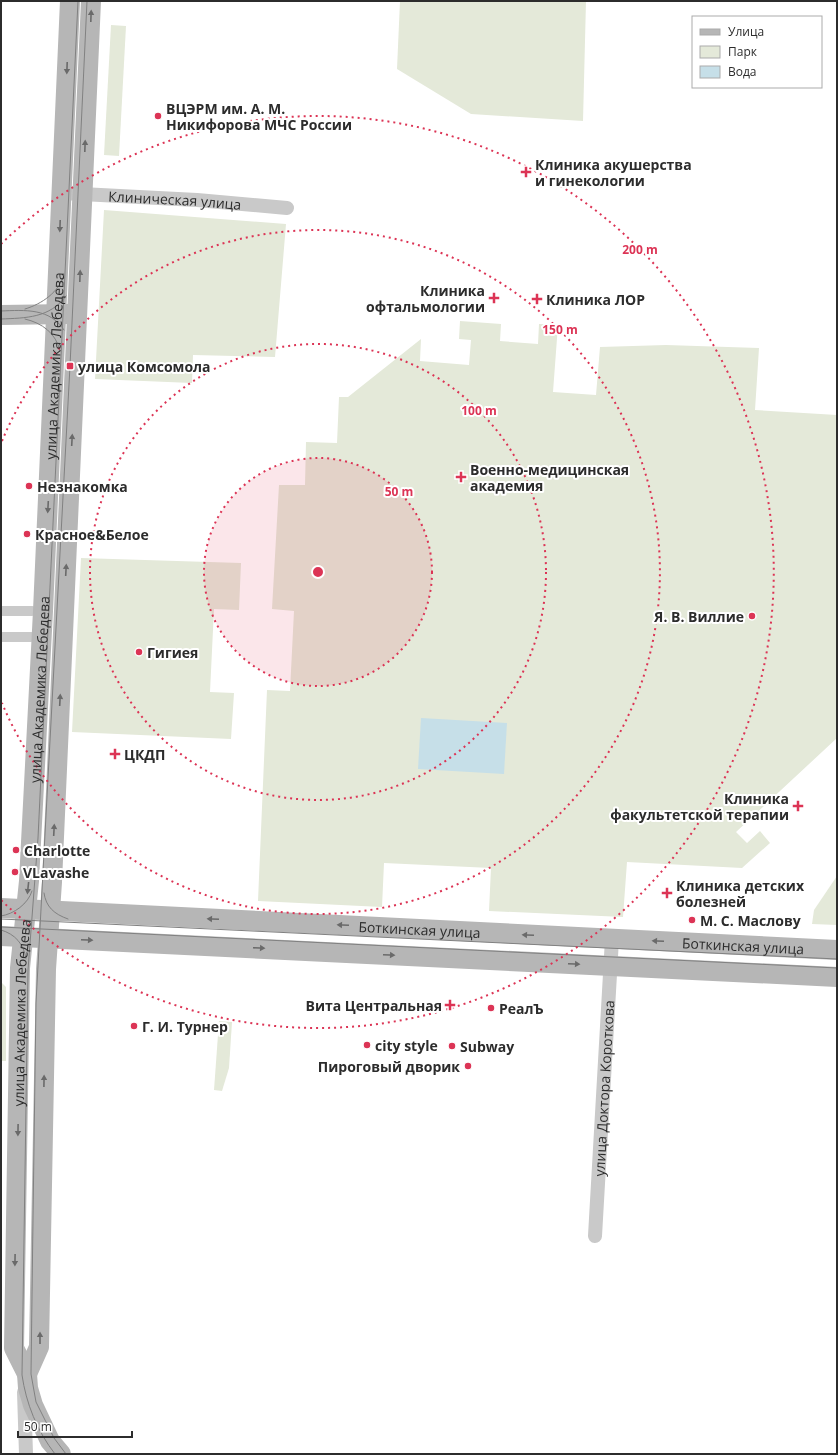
<svg xmlns="http://www.w3.org/2000/svg" width="838" height="1455" viewBox="0 0 838 1455" font-family="'Open Sans',sans-serif">
	<style>
		.green { fill: #e4e9d9 }
		.water { fill: #c6dfe8 }
		.lines { fill: none; stroke-linecap: round; stroke-linejoin: round }
		.pedestrian { stroke: #c9c9c9; stroke-width: 10 }
		.minor { stroke: #c9c9c9; stroke-width: 14 }
		.secondary { stroke: #b6b6b6; stroke-width: 20 }
		.tram { stroke: #818181; stroke-width: 1 }
		.oneway { fill: #6a6a6a }
		.ring { fill: none; stroke: #dc3455; stroke-width: 2; stroke-dasharray: 2 4 }
		.poi-dot { fill: #dc3455; stroke: #fff; stroke-width: 1.5 }
		.labels { text-anchor: middle; dominant-baseline: central; stroke-width: 4; stroke-linejoin: round; paint-order: stroke }
		.poi-label { font-size: 14px; font-weight: bold; fill: #2c2c2c; stroke: #fff; text-anchor: start }
		.street-label { font-size: 14px; fill: #2c2c2c; stroke: #fff }
		.centre { fill: #dc3455; stroke: #fff; stroke-width: 2 }
		.ring-label { font-size: 12px; text-anchor: middle; font-weight: bold; fill: #dc3455; stroke: #fff; stroke-width: 4; stroke-linejoin: round; paint-order: stroke }
	</style>
	<rect width="100%" height="100%" fill="#fff"/>
	<!-- green -->
	<g class="green">
		<path d="M400,1H586L583,121L471,114L397,69Z"/>
		<path d="M111,25L126,26L119,156L104,155Z"/>
		<path d="M104,210L286,224L275,357L193,355L192,383L95,379Z"/>
		<path d="M460,321L501,324L500,341L538,344L539,324L558,325L553,392L596,395L600,347L666,345L759,348L755,410L837,415V738L736,832L747,843L760,831L770,843L742,868L627,862L623,917L489,911L491,868L384,863L382,907L258,901L267,690L290,691L294,611L272,609L279,485H305L306,442L337,443L339,397H348L421,339L420,361L469,365L471,340L459,339Z"/>
		<path d="M81,558L241,563L239,610L214,609L210,692L234,693L231,739L72,732Z"/>
		<path d="M837,876V925L812,924L814,910Z"/>
		<path d="M1,982L6,987V1061H1Z"/>
		<path d="M219,1021L232,1022L229,1068L222,1091L214,1090Z"/>
	</g>
	<!-- water -->
	<path class="water" d="M421,718L507,723L504,774L418,769Z"/>
	<g class="lines">
		<!-- pedestrian -->
		<g class="pedestrian">
			<path d="M1,611H32"/>
			<path d="M1,637H31"/>
		</g>
		<!-- minor -->
		<g class="minor">
			<path id="s1" d="M62,193L197,200L287,208"/>
			<path id="s2" d="M595,1236L612,939"/>
			<path d="M24,1392L26,1454"/>
		</g>
		<!-- secondary -->
		<g class="secondary">
			<path d="M1,315L69,314"/>
			<path id="s3" d="M1,908L837,950"/>
			<path d="M1,936L837,977"/>
			<path d="M27,1374L39,1347L46,969L52,882L91,1"/>
			<path id="s4" d="M61,1454L50,1441L33,1405L28,1388L27,1374L14,1348L20,968L29,881L43,611L70,1"/>
		</g>
		<!-- tram -->
		<g class="tram">
			<path d="M25,309C42,304 59,292 64,275"/>
			<path d="M1,311C25,310 50,308 64,330"/>
			<path d="M1,319C26,318 50,318 66,296"/>
			<path d="M25,319C42,323 56,333 60,351"/>
			<path d="M44,893C46,907 54,914 68,919"/>
			<path d="M1,916C14,914 28,904 32,891"/>
			<path d="M1,919L837,959"/>
			<path d="M1,927L837,968"/>
			<path d="M1,930C15,934 24,944 26,959"/>
			<path d="M55,1454C37,1431 26,1403 22,1375L28,970L38,838L78,1"/>
			<path d="M66,1454L54,1438L36,1402L31,1374L33,1218L36,1003L70,366L87,1"/>
		</g>
	</g>
	<!-- one-way arrows -->
	<defs><path id="oneway-solid" d="M-6-.8H1V-3.2L6.5 0L1 3.2V.8H-6Z"/></defs>
	<g class="oneway">
		<use href="#oneway-solid" transform="translate(91 16) rotate(-88)"/>
		<use href="#oneway-solid" transform="translate(67 68) rotate(92)"/>
		<use href="#oneway-solid" transform="translate(85 146) rotate(-88)"/>
		<use href="#oneway-solid" transform="translate(60 226) rotate(92)"/>
		<use href="#oneway-solid" transform="translate(80 276) rotate(-88)"/>
		<use href="#oneway-solid" transform="translate(72 440) rotate(-87)"/>
		<use href="#oneway-solid" transform="translate(48 507) rotate(93)"/>
		<use href="#oneway-solid" transform="translate(66 570) rotate(-87)"/>
		<use href="#oneway-solid" transform="translate(60 700) rotate(-87)"/>
		<use href="#oneway-solid" transform="translate(54 830) rotate(-87)"/>
		<use href="#oneway-solid" transform="translate(28 888) rotate(96)"/>
		<use href="#oneway-solid" transform="translate(213 919) rotate(-177)"/>
		<use href="#oneway-solid" transform="translate(343 925) rotate(-177)"/>
		<use href="#oneway-solid" transform="translate(528 935) rotate(-177)"/>
		<use href="#oneway-solid" transform="translate(87 940) rotate(3)"/>
		<use href="#oneway-solid" transform="translate(658 941) rotate(-177)"/>
		<use href="#oneway-solid" transform="translate(259 948) rotate(3)"/>
		<use href="#oneway-solid" transform="translate(389 955) rotate(3)"/>
		<use href="#oneway-solid" transform="translate(574 964) rotate(3)"/>
		<use href="#oneway-solid" transform="translate(44 1081) rotate(-89)"/>
		<use href="#oneway-solid" transform="translate(18 1130) rotate(91)"/>
		<use href="#oneway-solid" transform="translate(15 1260) rotate(91)"/>
		<use href="#oneway-solid" transform="translate(40 1338) rotate(-90)"/>
	</g>
	<!-- distance rings -->
	<circle cx="318" cy="572" r="114" fill="#dc3455" fill-opacity=".12"/>
	<g class="ring">
		<circle cx="318" cy="572" r="114"/>
		<circle cx="318" cy="572" r="228"/>
		<path d="M2 441A342 342 0 1 1 2 703"/>
		<path d="M1 244A456 456 0 1 1 1 900"/>
	</g>
	<!-- markers -->
	<g class="poi-dot">
		<circle cx="158" cy="116" r="4"/>
		<path d="M524 166h4v4h4v4h-4v4h-4v-4h-4v-4h4z"/>
		<path d="M492 292h4v4h4v4h-4v4h-4v-4h-4v-4h4z"/>
		<path d="M535 293h4v4h4v4h-4v4h-4v-4h-4v-4h4z"/>
		<rect x="66" y="362" width="8" height="8" rx="2"/>
		<path d="M459 471h4v4h4v4h-4v4h-4v-4h-4v-4h4z"/>
		<circle cx="29" cy="486" r="4"/>
		<circle cx="27" cy="534" r="4"/>
		<circle cx="752" cy="616" r="4"/>
		<circle cx="139" cy="652" r="4"/>
		<path d="M113 748h4v4h4v4h-4v4h-4v-4h-4v-4h4z"/>
		<path d="M796 800h4v4h4v4h-4v4h-4v-4h-4v-4h4z"/>
		<circle cx="16" cy="850" r="4"/>
		<circle cx="15" cy="872" r="4"/>
		<path d="M665 887h4v4h4v4h-4v4h-4v-4h-4v-4h4z"/>
		<circle cx="692" cy="920" r="4"/>
		<path d="M448 999h4v4h4v4h-4v4h-4v-4h-4v-4h4z"/>
		<circle cx="491" cy="1008" r="4"/>
		<circle cx="134" cy="1026" r="4"/>
		<circle cx="367" cy="1045" r="4"/>
		<circle cx="452" cy="1046" r="4"/>
		<circle cx="468" cy="1066" r="4"/>
	</g>
	<g class="labels">
		<!-- poi labels -->
		<g class="poi-label">
			<text x="166" y="108">ВЦЭРМ им. А. М.<tspan x="166" dy="16">Никифорова МЧС России</tspan></text>
			<text x="535" y="164">Клиника акушерства<tspan x="535" dy="16">и гинекологии</tspan></text>
			<text x="485" y="290" text-anchor="end">Клиника<tspan x="485" dy="16">офтальмологии</tspan></text>
			<text x="546" y="299">Клиника ЛОР</text>
			<text x="78" y="366">улица Комсомола</text>
			<text x="470" y="469">Военно-медицинская<tspan x="470" dy="16">академия</tspan></text>
			<text x="37" y="486">Незнакомка</text>
			<text x="35" y="534">Красное&amp;Белое</text>
			<text x="744" y="616" text-anchor="end">Я. В. Виллие</text>
			<text x="147" y="652">Гигиея</text>
			<text x="124" y="754">ЦКДП</text>
			<text x="789" y="798" text-anchor="end">Клиника<tspan x="789" dy="16">факультетской терапии</tspan></text>
			<text x="24" y="850">Charlotte</text>
			<text x="23" y="872">VLavashe</text>
			<text x="676" y="885">Клиника детских<tspan x="676" dy="16">болезней</tspan></text>
			<text x="700" y="920">М. С. Маслову</text>
			<text x="442" y="1005" text-anchor="end">Вита Центральная</text>
			<text x="499" y="1008">РеалЪ</text>
			<text x="142" y="1026">Г. И. Турнер</text>
			<text x="375" y="1045">city style</text>
			<text x="460" y="1046">Subway</text>
			<text x="460" y="1066" text-anchor="end">Пироговый дворик</text>
		</g>
		<!-- street labels -->
		<g class="street-label">
			<text stroke="none"><textPath href="#s1" startOffset="113">Клиническая улица</textPath></text>
			<text stroke="none"><textPath href="#s4" startOffset="1101">улица Академика Лебедева</textPath></text>
			<text stroke="none"><textPath href="#s4" startOffset="777">улица Академика Лебедева</textPath></text>
			<text stroke="none"><textPath href="#s3" startOffset="419">Боткинская улица</textPath></text>
			<text stroke="none"><textPath href="#s3" startOffset="743">Боткинская улица</textPath></text>
			<text stroke="none"><textPath href="#s4" startOffset="453">улица Академика Лебедева</textPath></text>
			<text stroke="none"><textPath href="#s2" startOffset="148">улица Доктора Короткова</textPath></text>
		</g>
	</g>
	<circle cx="318" cy="572" r="6" class="centre"/>
	<g class="ring-label">
		<text x="640" y="254">200 m</text>
		<text x="560" y="334">150 m</text>
		<text x="479" y="415">100 m</text>
		<text x="399" y="496">50 m</text>
	</g>
	<!-- border -->
	<rect width="838" height="1455" fill="none" stroke="#2c2c2c" stroke-width="4"/>
	<!-- legend -->
	<rect x="692" y="16" width="130" height="72" fill="#ffffff" stroke="#ababab"/>
	<rect x="700" y="29" width="20" height="6" fill="#b6b6b6" stroke="#ababab"/>
	<text x="728" y="36" font-size="12" fill="#2c2c2c">Улица</text>
	<rect x="700" y="46" width="20" height="12" fill="#e4e9d9" stroke="#ababab"/>
	<text x="728" y="56" font-size="12" fill="#2c2c2c">Парк</text>
	<rect x="700" y="66" width="20" height="12" fill="#c6dfe8" stroke="#ababab"/>
	<text x="728" y="76" font-size="12" fill="#2c2c2c">Вода</text>
	<!-- scale -->
	<path d="M18 1431v6h114v-6" fill="none" stroke="#2c2c2c" stroke-width="2"/>
	<text x="24" y="1431" font-size="12" fill="#2c2c2c" stroke="#ffffff" stroke-width="3" paint-order="stroke">50 m</text>
</svg>
